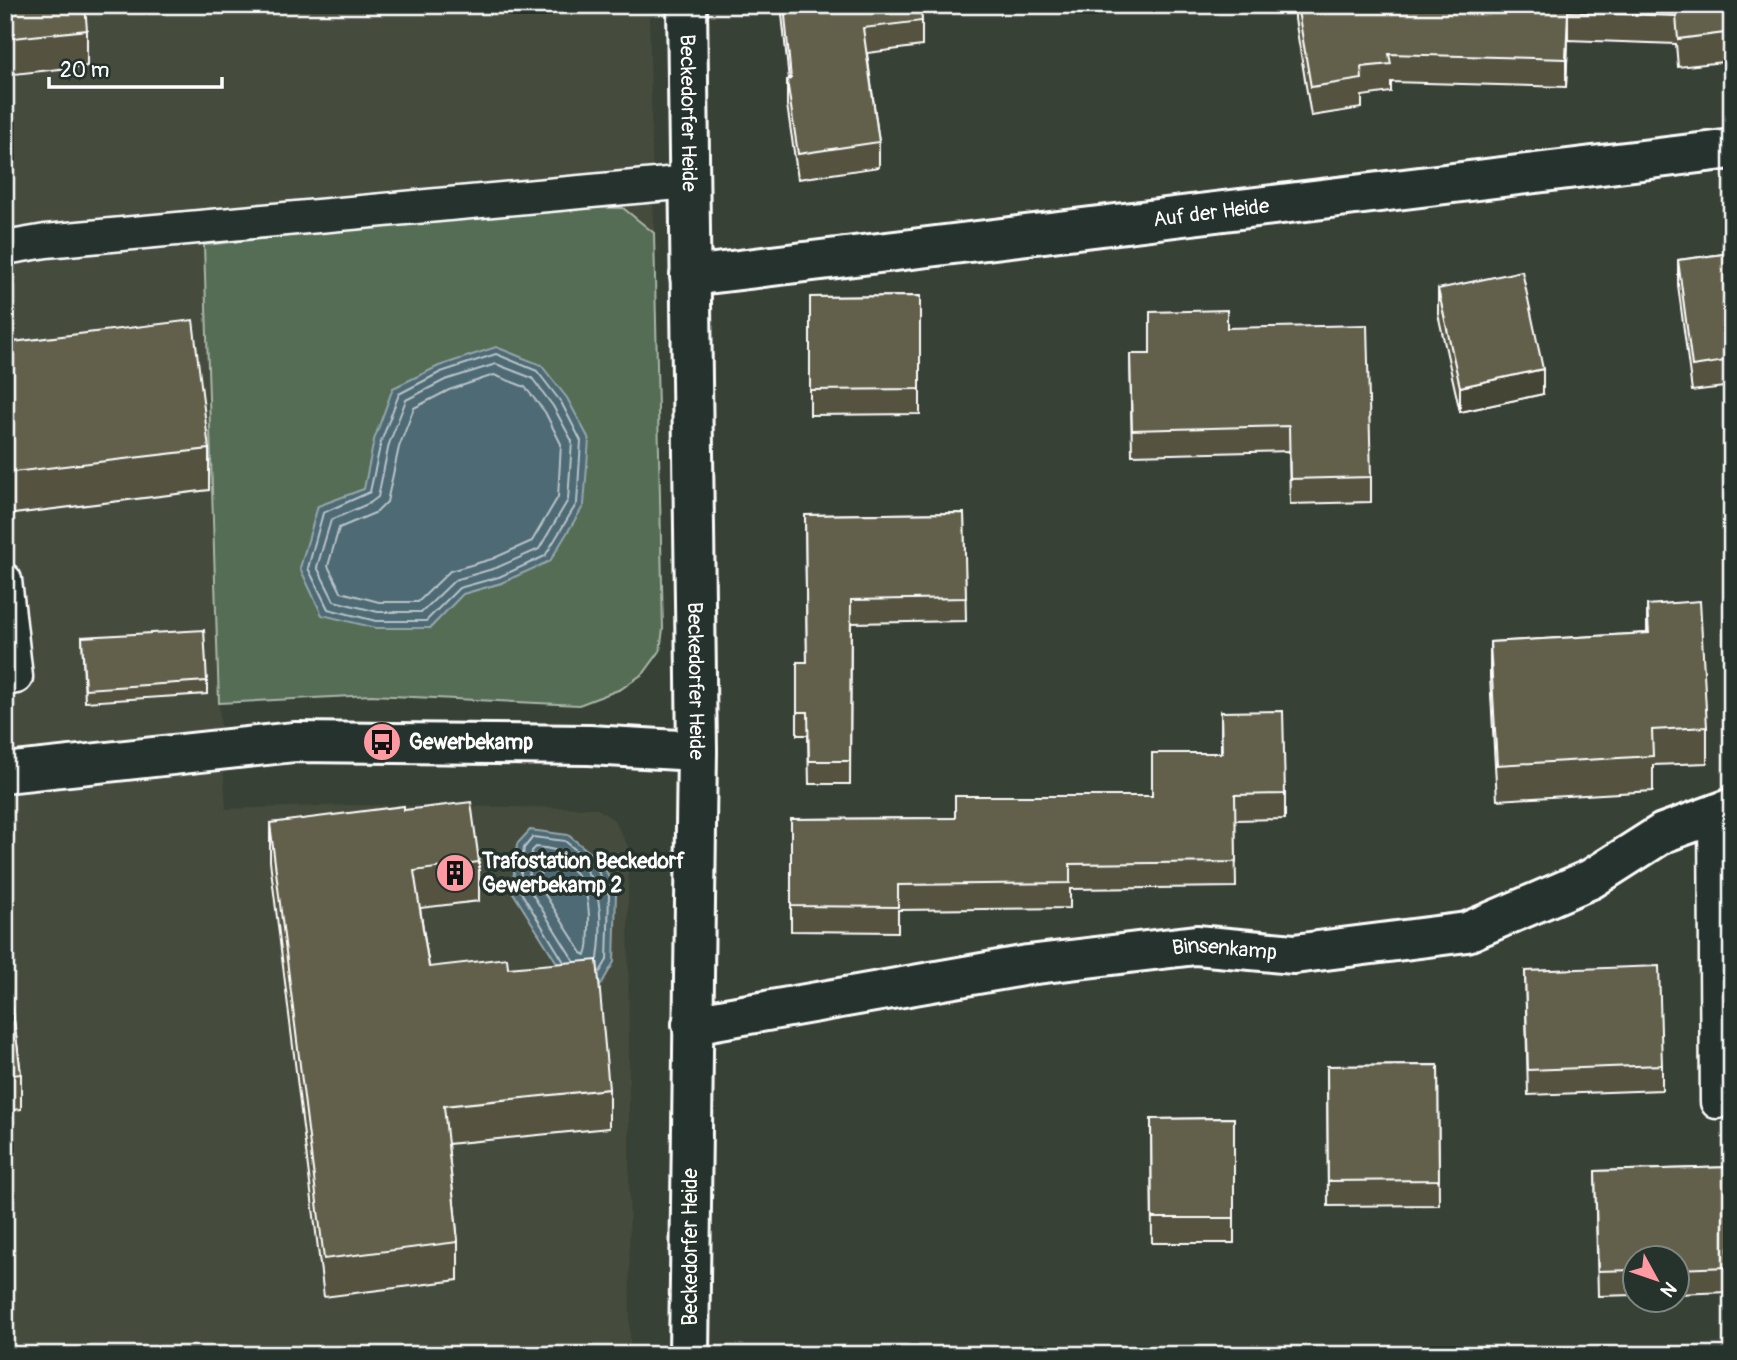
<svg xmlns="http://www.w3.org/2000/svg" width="1737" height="1360" viewBox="0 0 1737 1360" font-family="Pangolin,sans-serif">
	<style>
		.built { fill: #454b3d }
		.green { fill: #546d54; stroke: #aab6aa; stroke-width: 2; fill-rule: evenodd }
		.water { fill: #4e6a74; stroke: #95a6ac; stroke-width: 2 }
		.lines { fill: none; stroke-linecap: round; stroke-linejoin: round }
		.shore { stroke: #b8c3c7; stroke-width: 2 }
		.lane-casing { stroke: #fff; stroke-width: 37 }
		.street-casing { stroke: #fff; stroke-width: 44 }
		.lane { stroke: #26332d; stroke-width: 32 }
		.street { stroke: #26332d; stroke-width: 38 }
		.wall { fill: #545341; stroke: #fff; stroke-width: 2 }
		.shaded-wall { fill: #454435; stroke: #fff; stroke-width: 2 }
		.building { fill: #62614c; stroke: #fff; stroke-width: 2 }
		.labels { text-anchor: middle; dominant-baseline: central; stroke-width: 7; stroke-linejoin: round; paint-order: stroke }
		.street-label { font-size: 21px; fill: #fff; stroke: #26332d }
		.poi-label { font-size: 21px; font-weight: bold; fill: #fff; stroke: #26332d; text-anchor: start }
	</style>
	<rect width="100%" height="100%" fill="#384136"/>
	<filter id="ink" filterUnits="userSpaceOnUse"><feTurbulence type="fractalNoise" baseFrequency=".0143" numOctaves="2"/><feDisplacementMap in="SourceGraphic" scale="14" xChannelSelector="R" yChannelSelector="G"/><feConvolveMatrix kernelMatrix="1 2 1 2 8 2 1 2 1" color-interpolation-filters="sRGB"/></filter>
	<g filter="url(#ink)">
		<!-- built -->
		<path class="built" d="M5,5H649L654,233L623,208L567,207L204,245L219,703L226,809L349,805L596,808L614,820L628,846L630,1355H5Z"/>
		<!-- green -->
		<path class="green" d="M567,207L623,208L654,233L663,629L660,651L644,673L621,689L579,705L371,695L219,703L204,245ZM364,489L501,583L462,594L430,628L318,507Z"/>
		<!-- water -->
		<g class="water">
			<path d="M496,347L541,365L567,398L589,439L584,505L550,561L501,583L463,594L430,628H376L322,615L300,568L318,506L364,489L374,440L393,388L439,366Z"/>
			<path d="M530,830L568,835L602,862L616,893L614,962L599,988L567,979L512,891L517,844Z"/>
		</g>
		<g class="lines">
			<!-- shore -->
			<g class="shore">
				<path d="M496,354L537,371L561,402L581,441L577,503L545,556L499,577L459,588L426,621H376L328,609L308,568L323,513L370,492L381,442L399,394L441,372Z"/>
				<path d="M496,364L532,378L553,406L572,441L568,500L539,549L496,568L455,580L422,612H378L334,601L317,567L331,520L370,503L378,497L389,444L406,400L445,380Z"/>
				<path d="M494,375L525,387L545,412L561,444L558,497L532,541L492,559L450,571L418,602H379L341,592L328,566L339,528L377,512L387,502L399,447L414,408L449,390Z"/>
				<path d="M545,858C584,863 590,896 589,928C588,937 590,947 586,955L582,953L539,885L542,861Z"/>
				<path d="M574,961L528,887L532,851L536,847C601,851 605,907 598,959"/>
				<path d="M564,962L519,889L524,848L533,837L565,841L596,867L609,895L607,960L600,972"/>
			</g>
			<defs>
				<g id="lane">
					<path d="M5,248L46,241L689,182"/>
					<path d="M5,580L16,677L5,679"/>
					<path d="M1715,811L1717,1102"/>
				</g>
				<g id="street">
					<path id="s1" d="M687,5L697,751L689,1355"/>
					<path id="s2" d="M690,276L1732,149"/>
					<path d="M5,773L294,742L589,745L697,751"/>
					<path id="s3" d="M692,1024L1028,965L1196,945L1294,954L1467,932L1591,879L1663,833L1732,808"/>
				</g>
			</defs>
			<!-- lane casing -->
			<use href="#lane" class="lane-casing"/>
			<!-- street casing -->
			<use href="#street" class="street-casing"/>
			<!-- lane -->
			<use href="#lane" class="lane"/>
			<!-- street -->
			<use href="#street" class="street"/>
		</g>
		<!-- wall -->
		<g class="wall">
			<path d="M5,5L87,30V66L5,75Z"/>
			<path d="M781,5H920L922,21V46L867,53L879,142V167L798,179L787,105V80H789Z"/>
			<path d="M1295,5H1732V61L1678,67L1676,44L1568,40L1566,87L1391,82V92L1362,96V108L1311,116L1295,19Z"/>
			<path d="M1732,253V386L1692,391L1678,285V260Z"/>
			<path d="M1438,289L1543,394L1460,412L1438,314Z"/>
			<path d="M920,296V414L810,415V297Z"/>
			<path d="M1227,328L1371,477V502L1290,504L1289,451L1132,455L1130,354H1150Z"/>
			<path d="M5,343L209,449V490L5,515Z"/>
			<path d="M964,513L966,621L851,623L850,784H809L808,735H797V662H807L805,515Z"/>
			<path d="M1647,605L1707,727V763L1653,765V791L1497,800L1490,677V642L1647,633Z"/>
			<path d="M82,637L207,681V694L85,702Z"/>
			<path d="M1221,712L1285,794V819L1235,820L1236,887L1070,889V908L898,910V932L791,931V819L955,818L1152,796L1221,753Z"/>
			<path d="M404,810L479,862V901L420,908L429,967L508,968L609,1089V1128L448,1144L458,1242V1280L324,1297L270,861V823Z"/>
			<path d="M5,950L21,1074V1109L5,1111Z"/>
			<path d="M1525,971L1662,1065V1090L1528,1095Z"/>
			<path d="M1438,1065L1439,1205L1328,1206L1327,1066Z"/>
			<path d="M1234,1118V1243H1152L1151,1119Z"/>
			<path d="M1732,1167V1273H1728V1292L1677,1294V1258H1635V1295L1598,1296L1595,1171Z"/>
		</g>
		<!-- shaded-wall -->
		<g class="shaded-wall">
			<path d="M1568,12V40L1566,87V59Z"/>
			<path d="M1543,369V394L1460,412V387Z"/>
		</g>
		<!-- building -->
		<g class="building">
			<path d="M5,5H85L87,30L5,39Z"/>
			<path d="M784,5H920L922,21L863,28L879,142L798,154L787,80L791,79Z"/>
			<path d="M1297,5H1732V32L1678,39L1676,16L1568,12L1566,59L1389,54L1391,64L1361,67L1362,79L1311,87Z"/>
			<path d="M1732,253V360L1692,366L1678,260Z"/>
			<path d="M1522,271L1543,369L1460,387L1438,289Z"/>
			<path d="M920,296V389L810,390V297Z"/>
			<path d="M1227,310V328L1367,325L1371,477L1290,479L1289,426L1132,430L1130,354H1150V312Z"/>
			<path d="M193,320L209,449L5,473V343Z"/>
			<path d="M964,513L966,598L851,600L850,761H809L808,712H797V662H807L805,515Z"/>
			<path d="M1700,601L1707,727L1652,730L1653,756L1497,765L1490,642L1649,633L1647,605Z"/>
			<path d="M204,630L207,681L85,689L82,637Z"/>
			<path d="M1283,711L1285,794L1235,795L1236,862L1070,864V883L898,885V907L791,906V819L955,818V796H1152V753H1222L1221,712Z"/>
			<path d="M471,802L479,862L414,871L429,967L507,958L508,968L597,960L609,1089L444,1106L458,1242L324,1259L270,823L404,806V810Z"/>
			<path d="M5,950L21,1074L5,1076Z"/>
			<path d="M1659,966L1662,1065L1528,1070L1525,971Z"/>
			<path d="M1438,1065L1439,1180L1328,1181L1327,1066Z"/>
			<path d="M1234,1118V1218H1152L1151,1119Z"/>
			<path d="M1732,1167V1248H1728V1267L1677,1269V1258H1635V1270L1598,1271L1595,1171Z"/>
		</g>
	</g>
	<!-- icons -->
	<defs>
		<symbol id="bus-disc" viewBox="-11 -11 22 22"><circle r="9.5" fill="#ff9aa2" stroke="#26332d"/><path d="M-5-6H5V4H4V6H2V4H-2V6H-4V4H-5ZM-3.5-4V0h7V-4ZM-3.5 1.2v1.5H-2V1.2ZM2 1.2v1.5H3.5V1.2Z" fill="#111"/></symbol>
		<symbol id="building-disc" viewBox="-11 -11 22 22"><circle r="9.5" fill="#ff9aa2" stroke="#26332d"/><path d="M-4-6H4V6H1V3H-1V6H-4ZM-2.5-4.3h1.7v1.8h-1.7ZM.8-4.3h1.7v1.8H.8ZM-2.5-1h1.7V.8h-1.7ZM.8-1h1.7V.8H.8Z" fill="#111"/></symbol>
	</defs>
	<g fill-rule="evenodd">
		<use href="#bus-disc" x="360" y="720" width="44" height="44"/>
		<use href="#building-disc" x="433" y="851" width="44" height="44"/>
	</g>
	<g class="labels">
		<!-- street labels -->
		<g class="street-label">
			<text stroke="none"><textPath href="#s1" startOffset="108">Beckedorfer Heide</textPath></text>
			<text stroke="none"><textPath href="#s2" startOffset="525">Auf der Heide</textPath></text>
			<text stroke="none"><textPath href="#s1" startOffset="676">Beckedorfer Heide</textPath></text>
			<text stroke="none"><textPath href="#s3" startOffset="539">Binsenkamp</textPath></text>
			<text transform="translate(690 1247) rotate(-90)">Beckedorfer Heide</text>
		</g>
		<!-- poi labels -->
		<g class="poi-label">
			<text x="409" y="742">Gewerbekamp</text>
			<text x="482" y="861">Trafostation Beckedorf<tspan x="482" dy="24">Gewerbekamp 2</tspan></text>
		</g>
	</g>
	<!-- margin -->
	<rect width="1737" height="1360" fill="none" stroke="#26332d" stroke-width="28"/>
	<rect x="14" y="14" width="1709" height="1332" fill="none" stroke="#fff" stroke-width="2.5" filter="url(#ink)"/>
	<!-- north arrow -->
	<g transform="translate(1656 1279) rotate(130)"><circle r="33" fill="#26332d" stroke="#7d8581" stroke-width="2"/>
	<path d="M0-5L12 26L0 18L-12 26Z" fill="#ff9aa2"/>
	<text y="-10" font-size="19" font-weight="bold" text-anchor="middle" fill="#ffffff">N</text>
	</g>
	<!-- scale -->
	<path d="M49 77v10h173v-10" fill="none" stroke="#ffffff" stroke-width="3.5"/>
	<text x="60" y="77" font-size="21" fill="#ffffff" stroke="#26332d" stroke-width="5" paint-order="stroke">20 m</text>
</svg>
